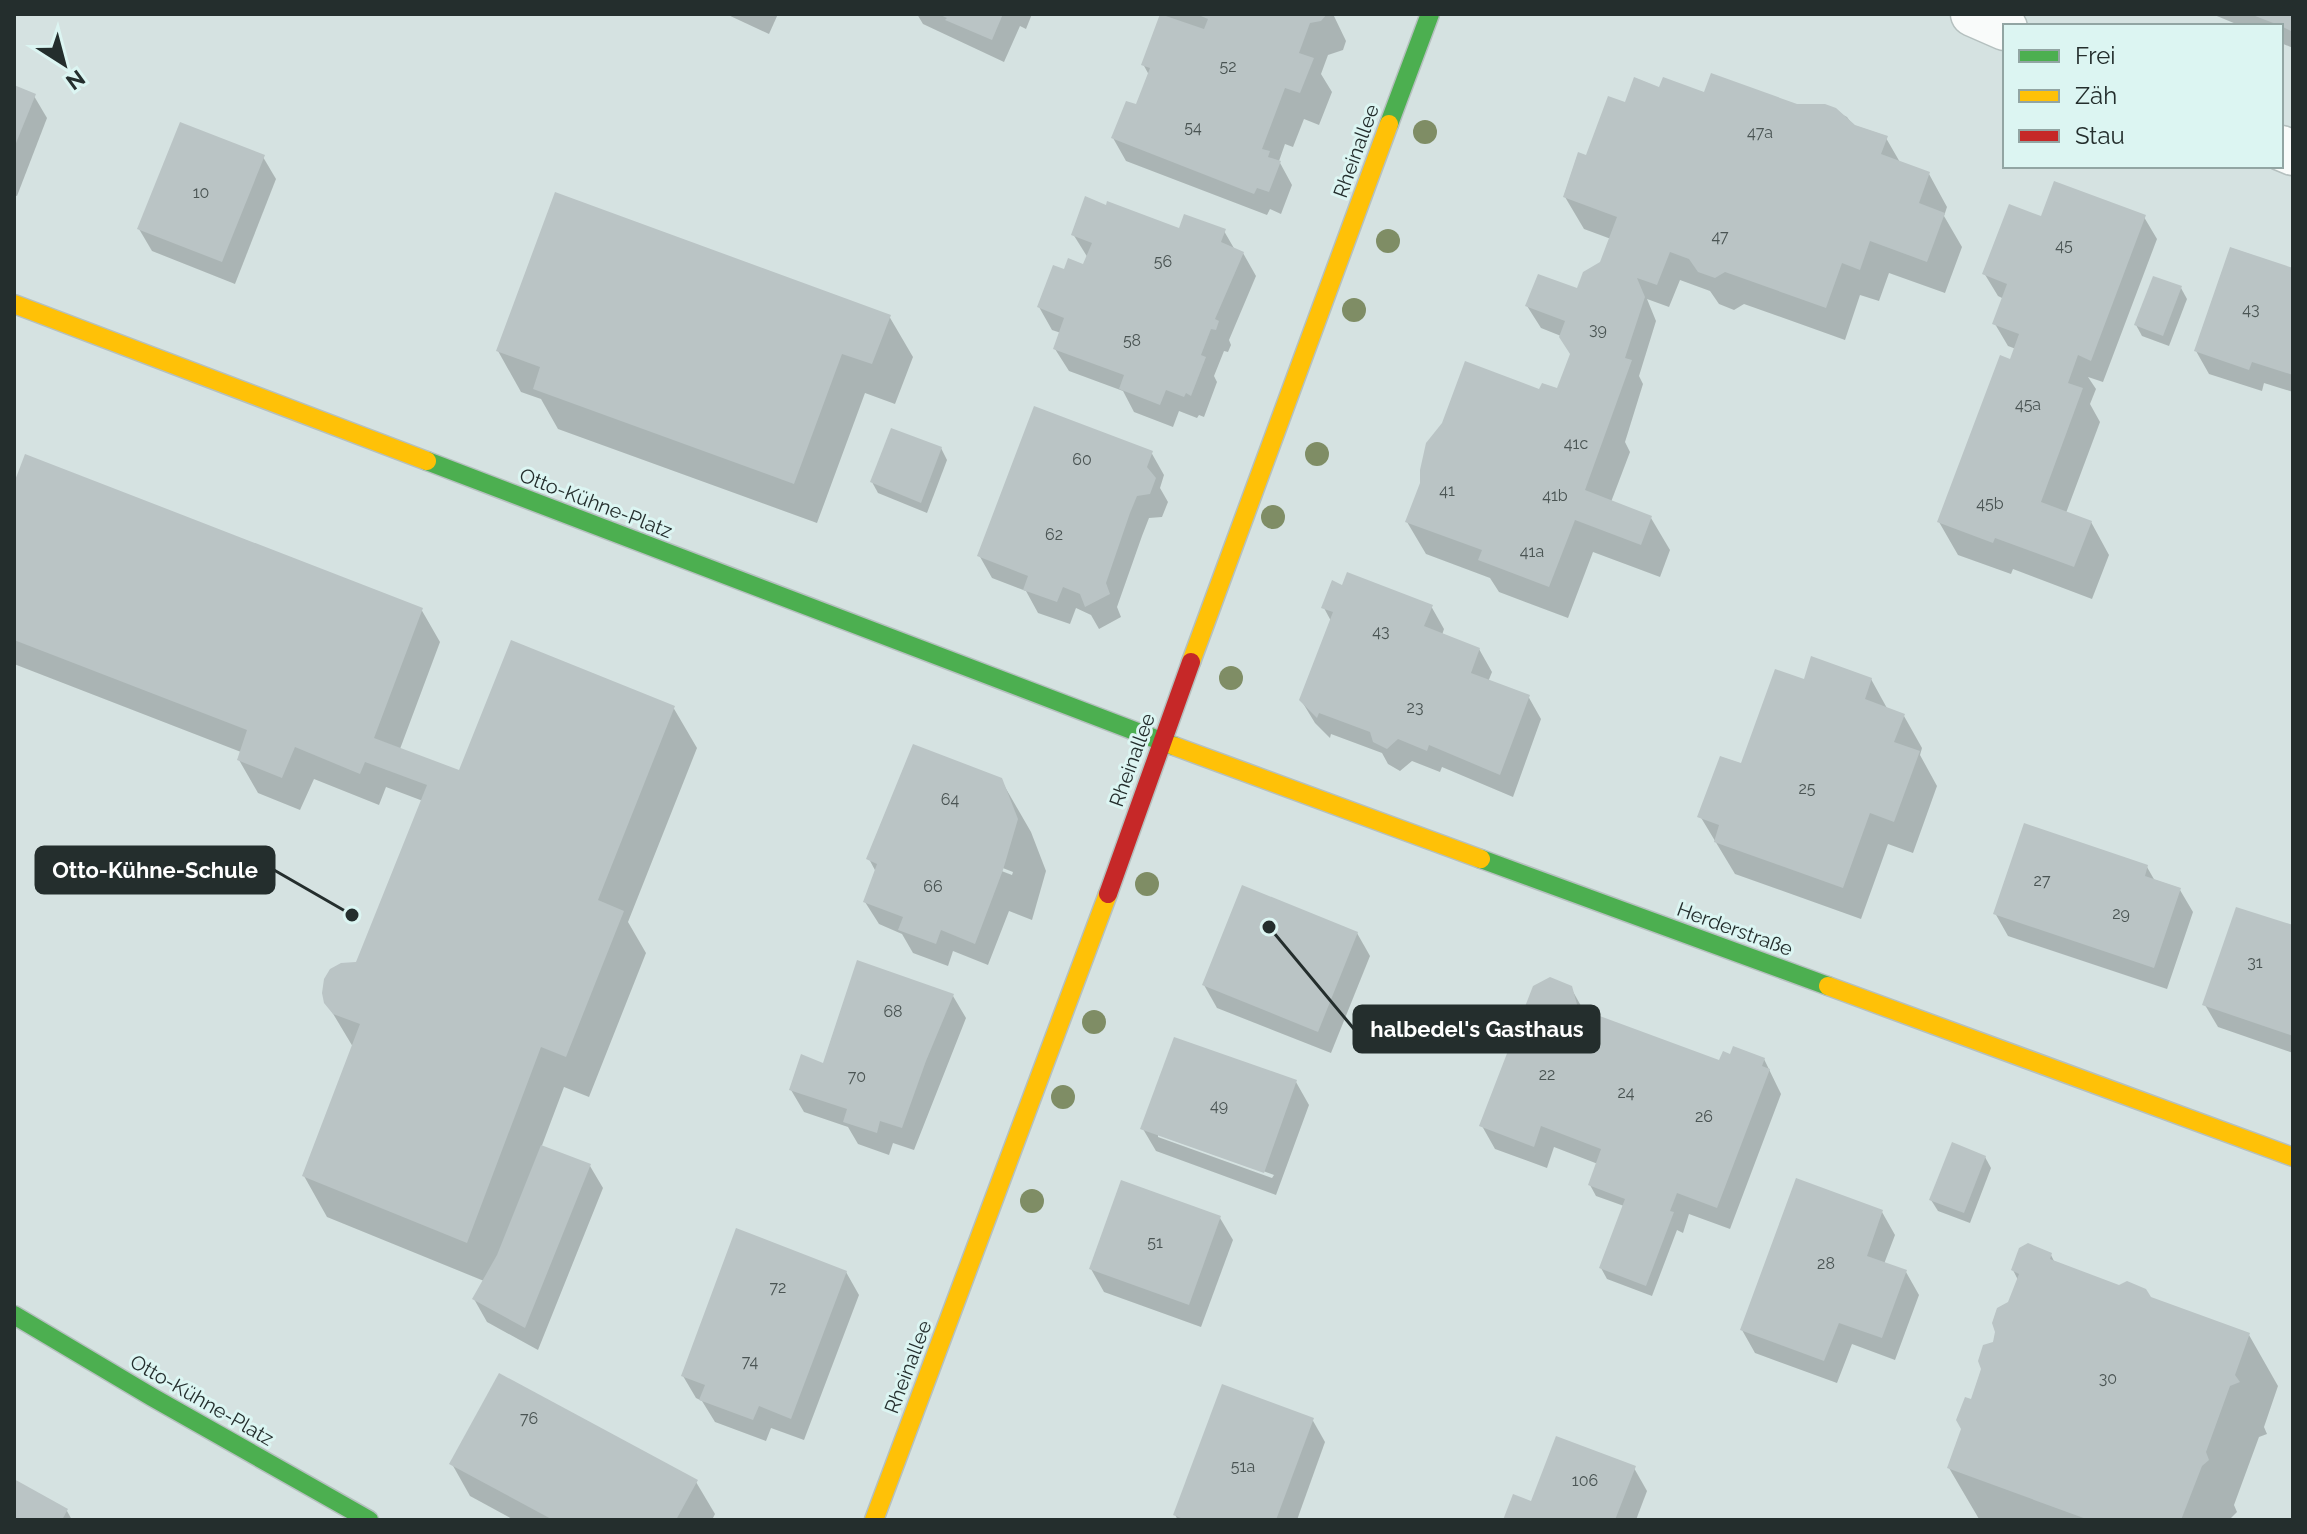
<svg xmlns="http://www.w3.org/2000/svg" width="2307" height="1534" viewBox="0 0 2307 1534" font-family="Raleway,sans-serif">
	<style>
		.shadow { fill: #0003; fill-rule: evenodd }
		.building { fill: #bac4c5 }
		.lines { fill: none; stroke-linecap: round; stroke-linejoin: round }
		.street-casing { stroke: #b5c0bf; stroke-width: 47 }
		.fast-casing { stroke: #b5c0bf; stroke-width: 21 }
		.slow-casing { stroke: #b5c0bf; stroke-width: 21 }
		.jam-casing { stroke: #b5c0bf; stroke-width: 21 }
		.street { stroke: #f9fbfa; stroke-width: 44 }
		.fast { stroke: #4caf50; stroke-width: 18 }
		.slow { stroke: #ffc107; stroke-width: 18 }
		.jam { stroke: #c62828; stroke-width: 18 }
		.tree { fill: #7f8d65 }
		.labels { text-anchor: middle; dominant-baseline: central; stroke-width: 6; stroke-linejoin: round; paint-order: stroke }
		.number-label { font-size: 16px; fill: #4a5453 }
		.street-label { font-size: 20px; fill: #242e2d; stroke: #dcf5f2 }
		.leader { fill: none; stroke: #242e2d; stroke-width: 3 }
		.callout-dot { fill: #242e2d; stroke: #dcf5f2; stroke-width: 3 }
		.callout { fill: #242e2d; stroke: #242e2d; stroke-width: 3 }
		.callout-label { font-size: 22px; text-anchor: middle; font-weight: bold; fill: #fff }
	</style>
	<rect width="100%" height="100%" fill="#d5e2e1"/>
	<!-- shadow -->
	<g class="shadow">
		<path d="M726,14H778L769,34Z"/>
		<path d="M917,14H1032L1026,29L1020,26L1004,62L923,24Z"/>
		<path d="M1162,14H1333L1346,41L1343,50L1328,55L1321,74L1332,92L1319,125L1304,119L1293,147L1285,144L1279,161L1292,185L1281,214L1270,209L1267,215L1126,161L1113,138L1137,106L1149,75L1143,64Z"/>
		<path d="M2212,14H2293V48L2281,43V26H2241Z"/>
		<path d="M14,88L34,96L47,118L17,196L14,195Z"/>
		<path d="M1660,89L1797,106H1825L1847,117L1854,127L1886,138L1901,164L1929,174L1947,207L1944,216L1962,247L1945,293L1889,273L1879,301L1860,295L1845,340L1744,304L1734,310L1719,304L1710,291L1680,280L1669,307L1647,299L1656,321L1639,376L1643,384L1625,442L1630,452L1611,502L1651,518L1670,550L1660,577L1593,552L1568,618L1499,592L1490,578L1426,554L1407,522L1558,391L1571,355L1561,336L1541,328L1527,306L1578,291L1602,264L1611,239L1584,229L1565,197L1587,158L1626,105Z"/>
		<path d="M263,157L276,179L235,284L152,251L139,229Z"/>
		<path d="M2144,217L2157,239L2103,382L2088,377L2096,389L2090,404L2100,422L2066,513L2091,522L2109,555L2092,599L2013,569L2011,574L1958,555L1939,522L2016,349L2008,346L1995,324L2004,299L1998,296L1984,273L2043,218Z"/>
		<path d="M1180,231H1224L1235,250L1243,253L1256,276L1229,340L1231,345L1228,352L1224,351L1214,376L1217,382L1204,417L1199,415L1197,418L1179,411L1173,427L1134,412L1123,391L1069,371L1055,349L1061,333L1052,330L1039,307L1065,271L1085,267L1088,258L1073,234Z"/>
		<path d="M2293,270V392L2264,383L2262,391L2209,374L2196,351Z"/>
		<path d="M2181,288L2187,299L2169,346L2142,336L2136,325Z"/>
		<path d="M889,316L913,357L895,404L865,393L817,523L558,429L541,399L521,392L498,351Z"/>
		<path d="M941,448L947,460L927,513L878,493L872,482Z"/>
		<path d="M1151,452L1164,475L1160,488L1168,502L1162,517L1149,518L1142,536L1117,607L1121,617L1099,629L1091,615L1076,608L1070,624L1038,613L1026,591L992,578L979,555Z"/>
		<path d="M14,489L421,609L440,642L400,749L458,771L673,707L697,748L628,922L646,953L589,1097L564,1087L541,1148L590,1166L603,1188L538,1350L487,1322L474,1299L484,1281L327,1217L304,1176L353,1047L326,1002L358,964L423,801L386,787L379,805L314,779L300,810L258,793L239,760L241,752L14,664Z"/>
		<path d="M1431,606L1444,629L1442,635L1479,649L1492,672L1488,682L1528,696L1541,719L1513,797L1442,767L1440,772L1412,761L1400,771L1388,764L1382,753L1331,734L1330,738L1315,723L1301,700L1331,621L1324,608Z"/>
		<path d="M1871,679L1888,710L1904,716L1922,748L1920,755L1937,786L1913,853L1888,844L1861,919L1735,874L1700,816L1742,766L1805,681Z"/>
		<path d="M1001,780L1031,832L1046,871L1032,920L1009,911L988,965L953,951L948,966L913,953L902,934L879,924L865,902L876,872L869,859ZM923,837L1013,872L1012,875L923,841Z"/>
		<path d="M2147,867L2155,881L2180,890L2193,912L2167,989L2008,936L1995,913Z"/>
		<path d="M2293,928V1053L2218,1027L2205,1005Z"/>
		<path d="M1357,933L1370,956L1331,1053L1217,1008L1204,985Z"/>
		<path d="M1571,988L1585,1013L1720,1063L1764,1059L1781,1094L1730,1229L1689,1214L1683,1233L1677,1230L1652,1296L1607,1279L1601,1268L1624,1206L1596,1196L1590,1185L1598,1164L1554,1147L1547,1168L1495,1149L1482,1126Z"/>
		<path d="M953,996L966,1018L914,1150L893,1143L889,1155L858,1144L848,1127L804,1112L791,1090L824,1065Z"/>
		<path d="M1296,1082L1309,1105L1276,1195L1156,1151L1143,1129ZM1158,1133L1274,1175L1272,1178L1158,1137Z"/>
		<path d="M1985,1157L1991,1168L1970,1223L1938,1211L1931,1200Z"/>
		<path d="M1882,1212L1895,1235L1884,1264L1906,1272L1919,1295L1895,1360L1852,1344L1837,1383L1755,1353L1742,1330Z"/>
		<path d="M1220,1218L1233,1240L1201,1327L1104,1292L1091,1269Z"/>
		<path d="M2051,1255L2055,1263L2249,1335L2278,1386L2264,1427L2267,1434L2259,1437L2234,1505L2237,1512L2229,1520L1979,1519L1949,1468L2018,1280L2013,1270Z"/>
		<path d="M846,1272L859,1295L804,1440L771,1428L766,1441L715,1422L702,1401L696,1398L683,1376Z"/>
		<path d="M1312,1419L1325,1442L1297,1520H1178L1175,1515Z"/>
		<path d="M452,1464L696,1482L715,1514L712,1520H514L470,1496Z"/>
		<path d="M1634,1468L1647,1491L1636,1520H1506L1532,1503Z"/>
		<path d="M14,1481L67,1511L72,1520H14Z"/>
	</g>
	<!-- building -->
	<g class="building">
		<path d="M938,14H1003L992,40L945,20L947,18Z"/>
		<path d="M1160,14L1204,29L1208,19L1196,14H1327L1321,21L1310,23L1299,53L1314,58L1300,93L1285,88L1262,149L1270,151L1268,157L1281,161L1269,192L1257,188L1254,194L1111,138L1126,101L1136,104L1150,68L1141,65Z"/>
		<path d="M2250,14H2293V32L2281,26Z"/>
		<path d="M1711,73L1797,104H1825L1836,108L1855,125L1888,136L1881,154L1930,172L1919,203L1945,213L1927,262L1870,241L1860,270L1842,263L1826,308L1725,272L1715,278L1698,272L1689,259L1670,252L1657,285L1637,278L1645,297L1625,358L1632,360L1585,490L1652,516L1641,545L1575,520L1549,587L1478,560L1482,550L1405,522L1420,483V470L1426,443L1442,423L1465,361L1539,389L1542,383L1557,388L1570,354L1559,337L1565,321L1525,306L1538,274L1577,288L1583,272L1600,262L1617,217L1563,197L1578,152L1586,155L1608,96L1625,102L1634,77L1659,87L1663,77L1704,92Z"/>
		<path d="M14,85L36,94L14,148Z"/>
		<path d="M180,122L265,155L222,262L137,229Z"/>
		<path d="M2054,181L2146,215L2091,361L2078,355L2068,383L2083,388L2041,502L2092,521L2074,567L1995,538L1993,543L1937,522L2000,355L2010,359L2019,334L1992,324L2007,284L1982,274L2009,204L2041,216Z"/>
		<path d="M555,192L891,315L872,364L842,354L794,484L533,389L540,367L496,351Z"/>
		<path d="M1085,196L1106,205L1107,201L1179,228L1184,214L1226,229L1221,242L1244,252L1215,319L1219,321L1216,330L1211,329L1201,355L1206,357L1191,396L1186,393L1184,397L1166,390L1160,405L1119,389L1124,375L1053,349L1064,318L1037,307L1053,265L1064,269L1068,258L1083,264L1092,243L1071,235Z"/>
		<path d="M2230,247L2293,268V375L2252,362L2249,370L2194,351Z"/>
		<path d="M2153,276L2182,286L2163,336L2134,325Z"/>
		<path d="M1034,406L1153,451L1147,467L1156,478L1150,494L1137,496L1130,513L1106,583L1110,594L1085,607L1080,594L1063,587L1057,602L1023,590L1028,576L977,556Z"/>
		<path d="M891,428L942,447L921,503L870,482Z"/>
		<path d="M25,454L423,608L374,738L459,770L511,640L675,706L598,900L624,911L566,1057L541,1047L467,1243L302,1176L360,1024L333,1014L324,1003L322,993L324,979L330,969L341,963L356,962L427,785L365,762L360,774L295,747L282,778L237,760L247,730L14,640V483Z"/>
		<path d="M1347,572L1433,605L1424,626L1480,648L1471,673L1530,695L1500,775L1429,745L1427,751L1398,739L1387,749L1373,742L1370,732L1319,713L1317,718L1299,700L1333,612L1321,608L1332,580L1342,585Z"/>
		<path d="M1811,656L1872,678L1865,699L1905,714L1894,742L1920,751L1894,822L1870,813L1843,888L1714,842L1719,825L1697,817L1720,756L1741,763L1775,669L1804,679Z"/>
		<path d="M913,744L1002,778L1018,819L1003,870L975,944L941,930L936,944L898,930L903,917L863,902L877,864L866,859Z"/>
		<path d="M2024,823L2148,865L2145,876L2181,888L2154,968L1993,914Z"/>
		<path d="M1242,885L1358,932L1318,1032L1202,985Z"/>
		<path d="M2236,907L2293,925V1036L2202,1005Z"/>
		<path d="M857,960L954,994L926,1061L902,1128L880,1121L877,1133L843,1122L847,1109L789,1090L801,1054L823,1063Z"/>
		<path d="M1550,977L1572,986L1578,1008L1719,1060L1723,1051L1730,1054L1733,1046L1765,1058L1762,1066L1770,1069L1717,1208L1677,1193L1670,1211L1674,1212L1646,1286L1599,1268L1625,1199L1588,1185L1601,1149L1541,1126L1534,1147L1479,1126L1533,986Z"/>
		<path d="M1174,1037L1297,1080L1264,1173L1140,1129Z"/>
		<path d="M1952,1142L1986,1156L1964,1213L1929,1200Z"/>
		<path d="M541,1145L591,1164L525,1328L472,1299L497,1255Z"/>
		<path d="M1796,1178L1883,1210L1867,1256L1907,1270L1882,1338L1839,1323L1824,1361L1740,1330Z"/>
		<path d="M1121,1180L1221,1216L1189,1305L1089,1269Z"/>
		<path d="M736,1228L847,1271L791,1419L759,1406L753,1420L699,1400L705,1385L681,1376Z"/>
		<path d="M2028,1243L2052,1253L2050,1259L2119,1285L2127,1281L2146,1289L2151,1297L2250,1333L2235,1375L2240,1382L2230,1386L2206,1452L2209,1460L2202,1466L2181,1520H2089L1947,1468L1961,1429L1956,1420L1965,1397L1971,1399L1981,1369L1978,1361L1983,1345L1993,1342L1995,1332L1992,1323L1997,1308L2008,1302L2019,1274L2011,1270L2019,1248Z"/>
		<path d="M499,1373L698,1480L676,1520H553L449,1464Z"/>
		<path d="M1222,1384L1314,1418L1276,1520H1186L1173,1515Z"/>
		<path d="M1556,1436L1636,1466L1615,1520H1503L1513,1494L1531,1501Z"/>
		<path d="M14,1479L68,1509L62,1520H14Z"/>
	</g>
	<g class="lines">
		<defs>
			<g id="street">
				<path d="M1973,14L2005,28"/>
				<path d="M2281,148L2293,153"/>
			</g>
			<g id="fast">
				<path d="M1389,124L1430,14"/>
				<path d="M427,461L1174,746"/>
				<path d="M1481,859L1828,986"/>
				<path d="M14,1315L152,1397L369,1520"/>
			</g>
			<g id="slow">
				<path d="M14,304L427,461"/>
				<path d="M1191,662L1389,124"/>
				<path d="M1174,746L1481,859"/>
				<path d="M1828,986L2293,1157"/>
				<path d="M874,1520L1108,894"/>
			</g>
			<path id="jam" d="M1108,894L1191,662"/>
		</defs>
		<!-- street casing -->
		<use href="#street" class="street-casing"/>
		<!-- fast casing -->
		<use href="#fast" class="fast-casing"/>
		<!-- slow casing -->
		<use href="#slow" class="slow-casing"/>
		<!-- jam casing -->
		<use href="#jam" class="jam-casing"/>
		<!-- street -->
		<use href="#street" class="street"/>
		<!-- fast -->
		<use href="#fast" class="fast"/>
		<!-- slow -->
		<use href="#slow" class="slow"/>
		<!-- jam -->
		<use href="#jam" class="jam"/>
	</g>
	<!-- trees -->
	<g class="tree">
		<circle cx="1425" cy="132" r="12"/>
		<circle cx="1388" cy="241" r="12"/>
		<circle cx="1354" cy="310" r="12"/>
		<circle cx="1317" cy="454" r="12"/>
		<circle cx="1273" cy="517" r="12"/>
		<circle cx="1231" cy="678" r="12"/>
		<circle cx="1147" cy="884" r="12"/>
		<circle cx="1094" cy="1022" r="12"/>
		<circle cx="1063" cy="1097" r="12"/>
		<circle cx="1032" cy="1201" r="12"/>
	</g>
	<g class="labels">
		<!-- number labels -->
		<g class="number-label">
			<text x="1228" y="66">52</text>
			<text x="1193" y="127">54</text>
			<text x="1760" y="132">47a</text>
			<text x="201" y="192">10</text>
			<text x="1720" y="236">47</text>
			<text x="2064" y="245">45</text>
			<text x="1163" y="261">56</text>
			<text x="2251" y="309">43</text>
			<text x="1598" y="329">39</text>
			<text x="1132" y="340">58</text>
			<text x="2028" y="404">45a</text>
			<text x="1576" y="443">41c</text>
			<text x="1082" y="459">60</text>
			<text x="1447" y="490">41</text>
			<text x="1555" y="495">41b</text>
			<text x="1990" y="503">45b</text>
			<text x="1054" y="534">62</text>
			<text x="1532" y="551">41a</text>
			<text x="1381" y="631">43</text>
			<text x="1415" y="707">23</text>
			<text x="1807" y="788">25</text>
			<text x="950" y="799">64</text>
			<text x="2042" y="880">27</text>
			<text x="933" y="886">66</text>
			<text x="2121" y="913">29</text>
			<text x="2255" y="962">31</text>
			<text x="893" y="1011">68</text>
			<text x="1547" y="1074">22</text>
			<text x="857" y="1076">70</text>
			<text x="1626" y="1092">24</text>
			<text x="1219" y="1105">49</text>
			<text x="1704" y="1116">26</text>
			<text x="1155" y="1242">51</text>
			<text x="1826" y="1263">28</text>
			<text x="778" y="1287">72</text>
			<text x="750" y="1361">74</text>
			<text x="2108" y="1378">30</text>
			<text x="529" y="1418">76</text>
			<text x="1243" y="1466">51a</text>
			<text x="1585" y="1480">106</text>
		</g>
		<!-- street labels -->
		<g class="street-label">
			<text transform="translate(1356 151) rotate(-70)">Rheinallee</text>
			<text transform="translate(596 503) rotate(21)">Otto-Kühne-Platz</text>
			<text transform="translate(1132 760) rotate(-70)">Rheinallee</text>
			<text transform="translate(1735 929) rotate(20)">Herderstraße</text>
			<text transform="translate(908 1367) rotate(-69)">Rheinallee</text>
			<text transform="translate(202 1400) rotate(30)">Otto-Kühne-Platz</text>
		</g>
	</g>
	<!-- callouts -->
	<path class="leader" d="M352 915L274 870M1269 927L1354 1029"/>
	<g class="callout-dot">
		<circle cx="352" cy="915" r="8"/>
		<circle cx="1269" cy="927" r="8"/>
	</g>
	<g class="callout">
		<rect x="36" y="847" width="238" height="46" rx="8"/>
		<rect x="1354" y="1006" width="245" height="46" rx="8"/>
	</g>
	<g class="callout-label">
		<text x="155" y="878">Otto-Kühne-Schule</text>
		<text x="1477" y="1037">halbedel's Gasthaus</text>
	</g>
	<!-- border -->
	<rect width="2307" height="1534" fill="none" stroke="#242e2d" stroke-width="32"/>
	<!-- legend -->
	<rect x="2003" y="24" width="280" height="144" fill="#dcf5f2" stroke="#92a5a3" stroke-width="2"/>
	<rect x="2019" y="50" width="40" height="12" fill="#4caf50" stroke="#92a5a3" stroke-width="2"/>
	<text x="2075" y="64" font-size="24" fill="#242e2d">Frei</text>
	<rect x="2019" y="90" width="40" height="12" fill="#ffc107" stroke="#92a5a3" stroke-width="2"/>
	<text x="2075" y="104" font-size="24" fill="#242e2d">Zäh</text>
	<rect x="2019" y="130" width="40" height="12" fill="#c62828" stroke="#92a5a3" stroke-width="2"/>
	<text x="2075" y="144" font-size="24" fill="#242e2d">Stau</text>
	<!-- north arrow -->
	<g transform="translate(64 64) rotate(144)" stroke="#dcf5f2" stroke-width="6" paint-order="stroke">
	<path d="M0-6L14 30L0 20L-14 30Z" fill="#242e2d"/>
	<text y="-12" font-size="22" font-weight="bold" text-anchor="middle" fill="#242e2d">N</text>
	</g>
</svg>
